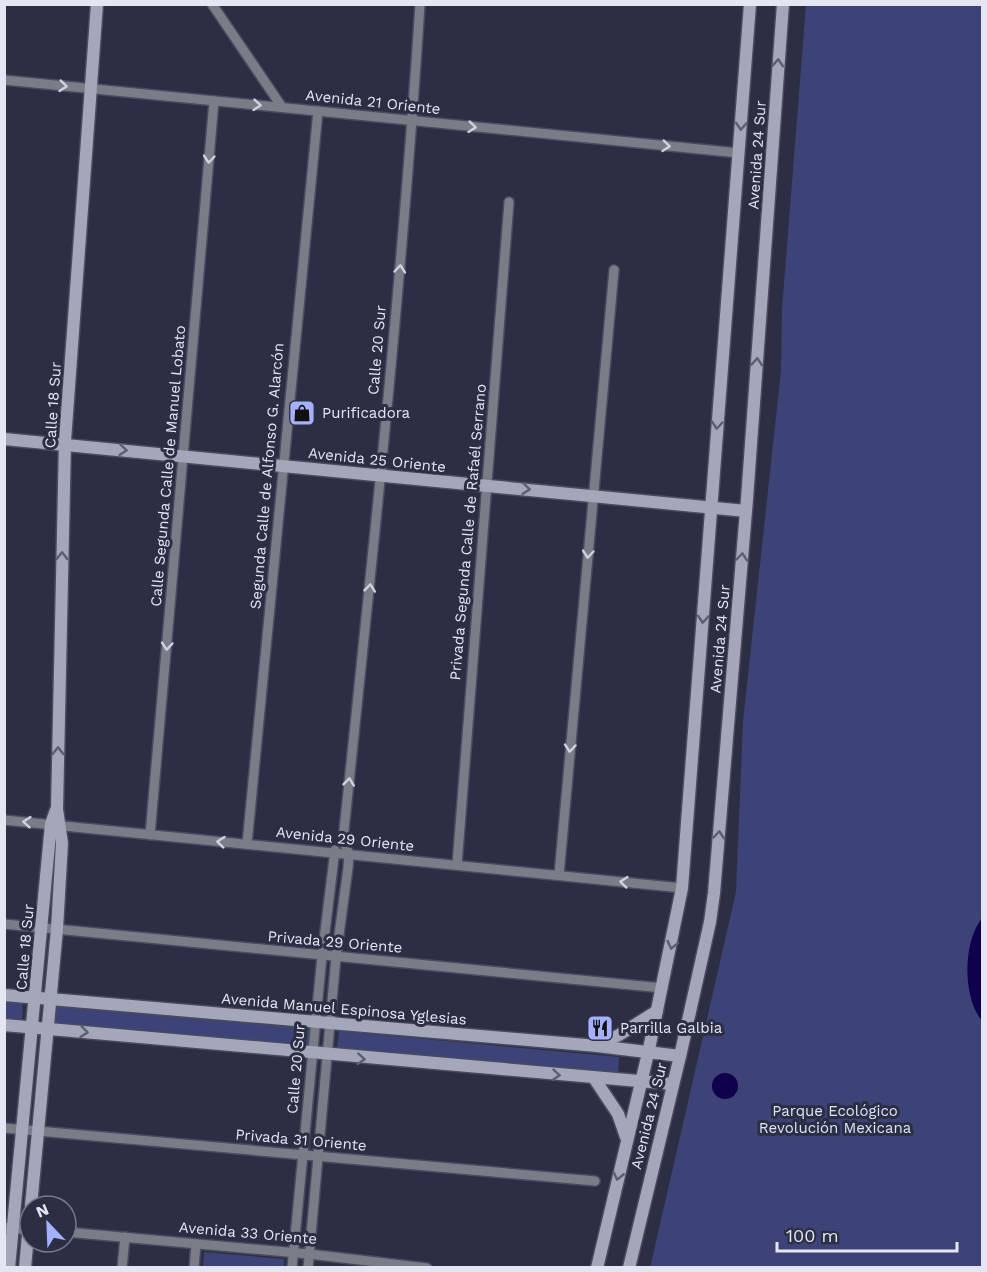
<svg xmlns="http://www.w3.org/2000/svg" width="987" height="1272" viewBox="0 0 987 1272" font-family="'Work Sans',sans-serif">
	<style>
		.green { fill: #3d4376 }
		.water { fill: #0f014b }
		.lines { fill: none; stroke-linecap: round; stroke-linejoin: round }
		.street-casing { stroke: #494c60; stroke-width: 12 }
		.secondary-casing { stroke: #494c60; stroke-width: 15 }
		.street { stroke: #7a7d88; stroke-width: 9 }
		.secondary { stroke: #a4a7b9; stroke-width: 12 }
		.oneway { stroke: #5c5f73 }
		.oneway2 { stroke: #cfd1de }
		.labels { text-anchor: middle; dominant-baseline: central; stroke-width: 6; stroke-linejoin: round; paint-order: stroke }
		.street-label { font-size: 15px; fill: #e4e6f4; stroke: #2c2f44 }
		.poi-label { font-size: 15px; fill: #e4e6f4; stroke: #2c2f44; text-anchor: start }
		.park-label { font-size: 15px; fill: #dde2f8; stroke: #2c2f44 }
	</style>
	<rect width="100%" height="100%" fill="#2c2f44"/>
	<!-- green -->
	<g class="green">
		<path d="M806,5H982V1267L650,1268L736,892L743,721L781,371L782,309Z"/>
		<path d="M4,997L23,998L22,1020L5,1019Z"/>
		<path d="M52,1001L313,1028L310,1045L49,1022Z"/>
		<path d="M339,1031L619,1057L618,1077L337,1050Z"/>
		<path d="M204,1252L284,1259V1267H203Z"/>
	</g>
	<!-- water -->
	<g class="water">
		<path d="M982,918V1021C962,996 963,942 982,918Z"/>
		<circle cx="725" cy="1086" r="13"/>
	</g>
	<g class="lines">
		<defs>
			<g id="street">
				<path d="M212,4L282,107"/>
				<path d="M4,80L739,153"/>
				<path d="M4,820L682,888"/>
				<path d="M150,835L214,101"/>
				<path d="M247,844L318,111"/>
				<path d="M457,865L509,202"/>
				<path d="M559,875L614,270"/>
				<path d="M4,924L663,988"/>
				<path d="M4,1128L595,1181"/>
				<path d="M4,1227L30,1230"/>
				<path d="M66,1232L309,1254L427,1268"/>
				<path d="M122,1268L125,1237"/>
				<path d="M194,1268L196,1244"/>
				<path d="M292,1268L322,956L335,850"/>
				<path d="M308,1268L336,957L348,868L349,854L343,840C372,562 402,284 420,4"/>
			</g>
			<g id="secondary">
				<path d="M4,439L746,511"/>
				<path d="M4,995L597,1046L680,1056"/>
				<path d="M4,1025L673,1084"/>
				<path d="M599,1045L619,1035L657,1011"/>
				<path d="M594,1078L618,1114L626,1137"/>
				<path d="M31,1206L57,929L62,843L57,809L65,441L97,4"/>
				<path d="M9,1268L51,824L56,810"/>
				<path d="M25,1268L30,1212"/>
				<path d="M597,1268L649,1049L682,888L750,4"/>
				<path d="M629,1268L681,1052L710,922L714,893L747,499L783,4"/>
			</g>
		</defs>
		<!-- street casing -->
		<use href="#street" class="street-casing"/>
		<!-- secondary casing -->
		<use href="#secondary" class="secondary-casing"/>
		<!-- street -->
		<use href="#street" class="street"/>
		<!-- secondary -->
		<use href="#secondary" class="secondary"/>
	</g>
	<!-- one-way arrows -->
	<defs><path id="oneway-chevron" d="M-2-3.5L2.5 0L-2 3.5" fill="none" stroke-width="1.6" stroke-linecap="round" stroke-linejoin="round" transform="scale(1.5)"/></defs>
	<g class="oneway">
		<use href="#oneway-chevron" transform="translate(778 63) rotate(-86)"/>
		<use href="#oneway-chevron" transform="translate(741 126) rotate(94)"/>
		<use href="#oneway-chevron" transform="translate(757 362) rotate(-86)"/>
		<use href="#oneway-chevron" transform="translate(717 425) rotate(95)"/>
		<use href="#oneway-chevron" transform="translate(123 450) rotate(5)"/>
		<use href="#oneway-chevron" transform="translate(526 489) rotate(6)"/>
		<use href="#oneway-chevron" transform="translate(62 556) rotate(-89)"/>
		<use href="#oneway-chevron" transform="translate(742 557) rotate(-85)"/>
		<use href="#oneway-chevron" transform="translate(703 619) rotate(94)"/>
		<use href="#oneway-chevron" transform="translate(58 751) rotate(-89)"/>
		<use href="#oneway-chevron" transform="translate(719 835) rotate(-85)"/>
		<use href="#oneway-chevron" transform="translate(672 945) rotate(103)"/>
		<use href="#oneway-chevron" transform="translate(84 1032) rotate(6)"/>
		<use href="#oneway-chevron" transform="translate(361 1059) rotate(5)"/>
		<use href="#oneway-chevron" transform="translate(556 1075) rotate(5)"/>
		<use href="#oneway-chevron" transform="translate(618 1176) rotate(103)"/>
	</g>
	<g class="oneway2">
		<use href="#oneway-chevron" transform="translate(63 86) rotate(6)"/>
		<use href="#oneway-chevron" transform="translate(257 105) rotate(5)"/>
		<use href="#oneway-chevron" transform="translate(472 127) rotate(6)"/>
		<use href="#oneway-chevron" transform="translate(666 146) rotate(6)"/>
		<use href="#oneway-chevron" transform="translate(209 159) rotate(95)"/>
		<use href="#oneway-chevron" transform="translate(400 269) rotate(-85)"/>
		<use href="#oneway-chevron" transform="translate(588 554) rotate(95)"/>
		<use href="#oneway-chevron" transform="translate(370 588) rotate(-84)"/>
		<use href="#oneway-chevron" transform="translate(167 646) rotate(95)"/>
		<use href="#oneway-chevron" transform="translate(570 748) rotate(95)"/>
		<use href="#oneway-chevron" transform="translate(349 782) rotate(-84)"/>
		<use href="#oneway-chevron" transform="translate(27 822) rotate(-175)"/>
		<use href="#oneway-chevron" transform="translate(221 842) rotate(-174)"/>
		<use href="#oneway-chevron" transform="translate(624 882) rotate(-174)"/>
	</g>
	<!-- icons -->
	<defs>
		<symbol id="shop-square" viewBox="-11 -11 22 22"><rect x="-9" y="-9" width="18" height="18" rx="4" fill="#a5b1fc" stroke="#2c2f44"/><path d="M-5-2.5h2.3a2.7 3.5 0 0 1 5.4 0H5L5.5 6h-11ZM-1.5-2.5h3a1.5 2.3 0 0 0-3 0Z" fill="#111"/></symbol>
		<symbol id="restaurant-square" viewBox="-11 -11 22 22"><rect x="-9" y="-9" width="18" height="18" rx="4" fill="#a5b1fc" stroke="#2c2f44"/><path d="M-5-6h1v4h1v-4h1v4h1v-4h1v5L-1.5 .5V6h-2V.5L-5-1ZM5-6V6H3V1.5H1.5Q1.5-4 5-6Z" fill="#111"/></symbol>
	</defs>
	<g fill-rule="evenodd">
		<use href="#shop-square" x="287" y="398" width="30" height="30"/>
		<use href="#restaurant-square" x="585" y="1013" width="30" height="30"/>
	</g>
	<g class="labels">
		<!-- street labels -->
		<g class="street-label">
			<text transform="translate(373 102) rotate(6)">Avenida 21 Oriente</text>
			<text transform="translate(757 155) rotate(-86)">Avenida 24 Sur</text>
			<text transform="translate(377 350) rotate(-85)">Calle 20 Sur</text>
			<text transform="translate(53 405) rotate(-86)">Calle 18 Sur</text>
			<text transform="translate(377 460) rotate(6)">Avenida 25 Oriente</text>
			<text transform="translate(168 466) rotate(-85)">Calle Segunda Calle de Manuel Lobato</text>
			<text transform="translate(267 476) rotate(-85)">Segunda Calle de Alfonso G. Alarcón</text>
			<text transform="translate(468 532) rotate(-85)">Privada Segunda Calle de Rafaél Serrano</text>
			<text transform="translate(720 639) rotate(-85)">Avenida 24 Sur</text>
			<text transform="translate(345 839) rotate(6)">Avenida 29 Oriente</text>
			<text transform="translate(335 942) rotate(5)">Privada 29 Oriente</text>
			<text transform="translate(25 947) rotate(-85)">Calle 18 Sur</text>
			<text transform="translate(344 1009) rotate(5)">Avenida Manuel Espinosa Yglesias</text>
			<text transform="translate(296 1069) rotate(-85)">Calle 20 Sur</text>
			<text transform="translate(649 1116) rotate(-76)">Avenida 24 Sur</text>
			<text transform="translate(301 1140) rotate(5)">Privada 31 Oriente</text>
			<text transform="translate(248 1233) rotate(5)">Avenida 33 Oriente</text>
		</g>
		<!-- poi labels -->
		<g class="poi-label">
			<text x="322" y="413">Purificadora</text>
			<text x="620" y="1028">Parrilla Galbia</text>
		</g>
		<!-- park labels -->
		<g class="park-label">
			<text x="835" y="1111">Parque Ecológico<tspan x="835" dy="17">Revolución Mexicana</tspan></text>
		</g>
	</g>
	<!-- border -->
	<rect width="987" height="1272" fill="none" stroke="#e4e6f4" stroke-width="12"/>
	<!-- north arrow -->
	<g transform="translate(48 1224) rotate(337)"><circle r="28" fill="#2c2f44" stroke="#76788a" stroke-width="1.5"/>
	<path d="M0-4.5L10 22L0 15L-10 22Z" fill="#a5b1fc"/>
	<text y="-9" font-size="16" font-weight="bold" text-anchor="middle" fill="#e4e6f4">N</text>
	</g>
	<!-- scale -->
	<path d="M777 1242v9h180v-9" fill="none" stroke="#e4e6f4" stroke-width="3"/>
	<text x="786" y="1242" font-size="18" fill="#e4e6f4" stroke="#2c2f44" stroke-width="4.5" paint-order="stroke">100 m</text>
</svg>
